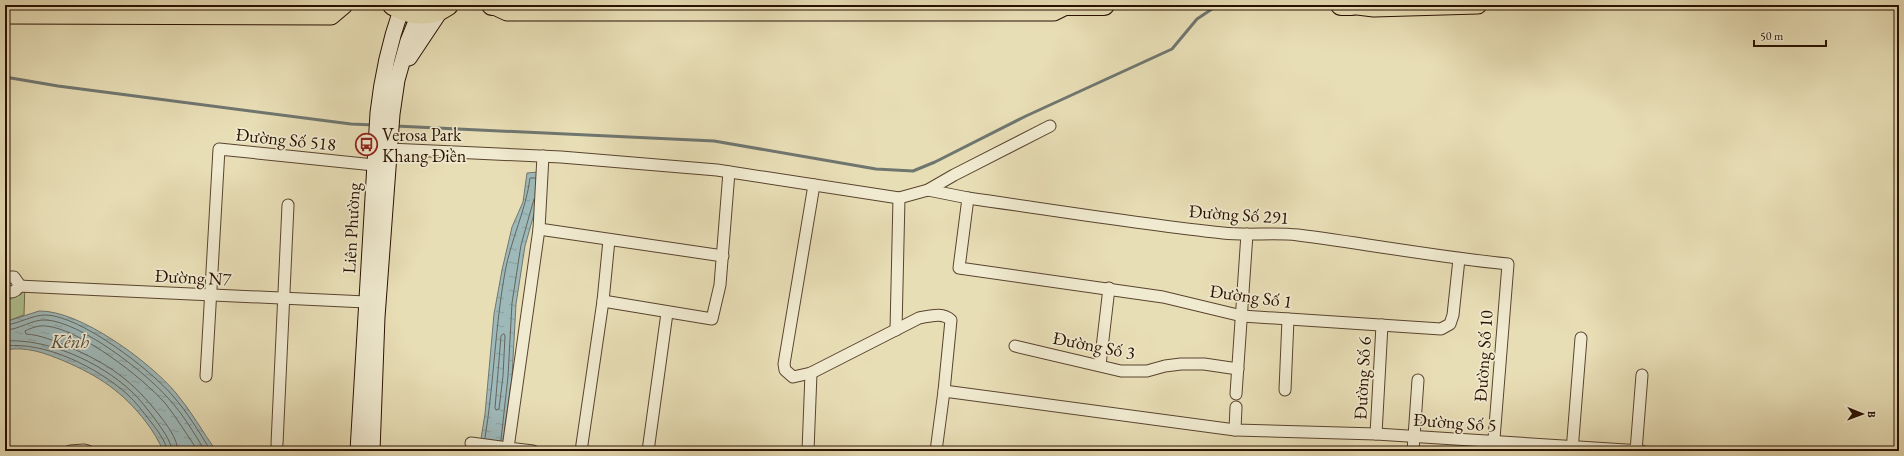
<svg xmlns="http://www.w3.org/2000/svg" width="1904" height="456" viewBox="0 0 1904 456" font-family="'EB Garamond',serif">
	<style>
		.green { fill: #b0c292; stroke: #6c6a49 }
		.water { fill: url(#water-ripples); stroke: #6f7670 }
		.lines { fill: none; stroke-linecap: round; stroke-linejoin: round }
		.shore { stroke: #64655d; stroke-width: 1 }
		.stream { stroke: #6f7670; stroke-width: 3 }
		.street-casing { stroke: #59442e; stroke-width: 13 }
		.secondary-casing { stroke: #291100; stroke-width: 17 }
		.primary-casing { stroke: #291100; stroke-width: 19 }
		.highway-casing { stroke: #291100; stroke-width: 22 }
		.street { stroke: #f0ead0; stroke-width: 11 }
		.secondary { stroke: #f0ead0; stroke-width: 15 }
		.primary { stroke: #e8deb6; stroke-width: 17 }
		.highway { stroke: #e8deb6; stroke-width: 20 }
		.labels { text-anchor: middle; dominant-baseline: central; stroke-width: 3.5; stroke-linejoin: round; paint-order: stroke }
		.poi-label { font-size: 18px; fill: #291100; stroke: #f0ead0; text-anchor: start }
		.street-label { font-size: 18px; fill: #291100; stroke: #f0ead0 }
		.water-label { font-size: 19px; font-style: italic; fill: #524c41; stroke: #f0ead0 }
	</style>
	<defs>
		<pattern id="water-ripples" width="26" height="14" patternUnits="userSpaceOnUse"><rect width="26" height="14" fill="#9eb9ba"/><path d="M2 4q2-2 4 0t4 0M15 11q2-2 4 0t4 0" fill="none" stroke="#889e9e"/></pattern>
	</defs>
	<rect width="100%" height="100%" fill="#e8deb6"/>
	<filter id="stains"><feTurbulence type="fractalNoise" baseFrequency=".005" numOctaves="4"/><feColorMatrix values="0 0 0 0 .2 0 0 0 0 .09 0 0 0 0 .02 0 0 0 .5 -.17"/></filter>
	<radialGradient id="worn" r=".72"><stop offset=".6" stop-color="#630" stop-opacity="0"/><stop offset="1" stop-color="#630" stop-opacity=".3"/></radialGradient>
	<!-- green -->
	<path class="green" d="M25,282L24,315L5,322V303L8,302Z"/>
	<!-- water -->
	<g class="water">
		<path d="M539,172L538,200L525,246L516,304L512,377L505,426L504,451H479L485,414L494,314L502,270L512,227L523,202L527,173Z"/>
		<path d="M39,311C80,310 150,362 176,393C191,411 203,432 216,451H163C159,441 153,431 146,422C123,392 99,376 64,361C45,353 26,346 5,350V322Z"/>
	</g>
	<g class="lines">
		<!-- shore -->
		<g class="shore">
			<path d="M5,325C19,324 31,315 46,315C81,316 151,370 173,396C188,413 199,432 211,451"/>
			<path d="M5,330C19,330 32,319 46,320C81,322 145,372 168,398C183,414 194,433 205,451"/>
			<path d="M504,334L505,336L503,376L499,409L496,410L495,408L501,336Z"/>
			<path d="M5,341C47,338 100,362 131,391C140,399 147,409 155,419C161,428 171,440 172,451"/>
			<path d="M5,346C45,341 98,368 127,394C136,402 143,412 151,422C157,430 166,441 167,451"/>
			<path d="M485,438C494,383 495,327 505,272C511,239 526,210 530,178H535"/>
			<path d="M501,440L508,376L512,303L521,245L534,199"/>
			<path d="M178,451C177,438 167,425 160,416C132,380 109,364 67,346C54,341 41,335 26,334L25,331C31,328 39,325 46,326C80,329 143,378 165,403C177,418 187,435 198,451"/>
		</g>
		<!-- stream -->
		<g class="stream">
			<path d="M5,77L58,86L351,124L374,125"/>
			<path d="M396,126L714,141L876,169L913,171L935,162L1026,116L1172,49L1197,19L1218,5"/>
		</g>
		<defs>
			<g id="street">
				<path d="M389,149L561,157L717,170L899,198L928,190L954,175L1050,126"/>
				<path d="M814,185L784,364L785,370L793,377L811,373L919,318C931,316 942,312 951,320L944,391L936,451"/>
				<path d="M928,190L968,198C1053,210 1138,224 1223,233C1248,236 1273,232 1298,235C1368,244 1437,257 1508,264L1493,451"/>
				<path d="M968,198L959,268L1163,297L1242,316L1441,329L1450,324L1453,315L1459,259"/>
				<path d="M539,229L723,256"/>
				<path d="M5,279L9,277H14L19,284C18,291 11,295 5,289"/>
				<path d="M18,286L366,302"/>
				<path d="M603,301L712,319L720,285L729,172"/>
				<path d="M896,330L899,198"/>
				<path d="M1015,346L1121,371H1147L1165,366L1181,364H1204L1238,369"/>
				<path d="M1100,365L1109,288"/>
				<path d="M206,376L219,149L374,165"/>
				<path d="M1285,390L1288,319"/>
				<path d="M944,391L1235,430L1376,434L1642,451"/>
				<path d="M1236,394L1247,234"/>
				<path d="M1235,430L1236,407"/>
				<path d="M1376,434L1382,325"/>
				<path d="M471,443L508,448"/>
				<path d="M277,444L288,205"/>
				<path d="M70,451L84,450L88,451"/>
				<path d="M533,451L508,448L539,229L543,156"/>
				<path d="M581,451L603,301L609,240"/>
				<path d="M648,451L667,313"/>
				<path d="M808,451L811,373"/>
				<path d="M1413,451L1418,380"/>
				<path d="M1572,451L1581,338"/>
				<path d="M1636,451L1642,375"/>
			</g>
			<g id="secondary">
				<path d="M409,58L441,10"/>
				<path d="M358,451L378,113C382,77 389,44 401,10"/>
				<path d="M372,451L377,317L392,114L397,80L408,41L419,14"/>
			</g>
			<g id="primary">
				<path d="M492,5L507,12H1054L1068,5"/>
				<path d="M1349,5L1374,8L1478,5"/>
				<path d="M5,15L331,16L344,5"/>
			</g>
			<g id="highway">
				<path d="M393,5C411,16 431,17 448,5"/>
				<path d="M492,5H493"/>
				<path d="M1061,5H1104"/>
				<path d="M1341,5H1352"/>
			</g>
		</defs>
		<!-- street casing -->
		<use href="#street" class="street-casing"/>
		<!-- secondary casing -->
		<use href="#secondary" class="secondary-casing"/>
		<!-- primary casing -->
		<use href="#primary" class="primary-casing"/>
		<!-- highway casing -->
		<use href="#highway" class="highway-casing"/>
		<!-- street -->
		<use href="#street" class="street"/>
		<!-- secondary -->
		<use href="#secondary" class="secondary"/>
		<!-- primary -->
		<use href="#primary" class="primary"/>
		<!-- highway -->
		<use href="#highway" class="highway"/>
	</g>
	<!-- icons -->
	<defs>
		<symbol id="bus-ring" viewBox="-11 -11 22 22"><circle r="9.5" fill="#f0ead0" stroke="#8f2418" stroke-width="1.5"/><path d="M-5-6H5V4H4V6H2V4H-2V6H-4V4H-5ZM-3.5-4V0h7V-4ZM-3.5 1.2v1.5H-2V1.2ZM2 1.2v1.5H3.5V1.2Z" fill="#8f2418"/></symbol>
	</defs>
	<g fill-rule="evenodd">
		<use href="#bus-ring" x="354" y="132" width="25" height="25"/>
	</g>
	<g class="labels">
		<!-- poi labels -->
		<g class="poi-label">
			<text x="382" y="134">Verosa Park<tspan x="382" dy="21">Khang Điền</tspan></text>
		</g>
		<!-- street labels -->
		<g class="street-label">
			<text transform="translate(286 139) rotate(6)">Đường Số 518</text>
			<text transform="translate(1239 214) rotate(4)">Đường Số 291</text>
			<text transform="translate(351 228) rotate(-87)">Liên Phường</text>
			<text transform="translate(193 277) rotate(3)">Đường N7</text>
			<text transform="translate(1251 296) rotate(8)">Đường Số 1</text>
			<text transform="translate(1094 345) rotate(11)">Đường Số 3</text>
			<text transform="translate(1483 356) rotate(-86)">Đường Số 10</text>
			<text transform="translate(1362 378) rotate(-87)">Đường Số 6</text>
			<text transform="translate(1455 422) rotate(4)">Đường Số 5</text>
		</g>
		<!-- water labels -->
		<g class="water-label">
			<text x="70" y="341">Kênh</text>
		</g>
	</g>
	<!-- margin -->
	<rect width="1904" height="456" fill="none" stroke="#e8deb6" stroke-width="20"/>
	<rect x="6" y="6" width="1892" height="444" fill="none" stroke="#291100" stroke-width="2"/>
	<rect x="10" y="10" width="1884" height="436" fill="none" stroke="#291100"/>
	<!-- north arrow -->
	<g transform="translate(1862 414) rotate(91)" stroke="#f0ead0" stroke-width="3" paint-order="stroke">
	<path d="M0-3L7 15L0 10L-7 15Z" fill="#291100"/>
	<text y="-6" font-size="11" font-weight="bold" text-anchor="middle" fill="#291100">B</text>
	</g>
	<!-- scale -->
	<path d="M1754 40v6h72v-6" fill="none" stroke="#291100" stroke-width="2"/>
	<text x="1760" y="40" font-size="12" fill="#291100" stroke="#f0ead0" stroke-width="3" paint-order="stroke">50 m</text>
	<rect width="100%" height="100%" filter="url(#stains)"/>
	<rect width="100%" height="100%" fill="url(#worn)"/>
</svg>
